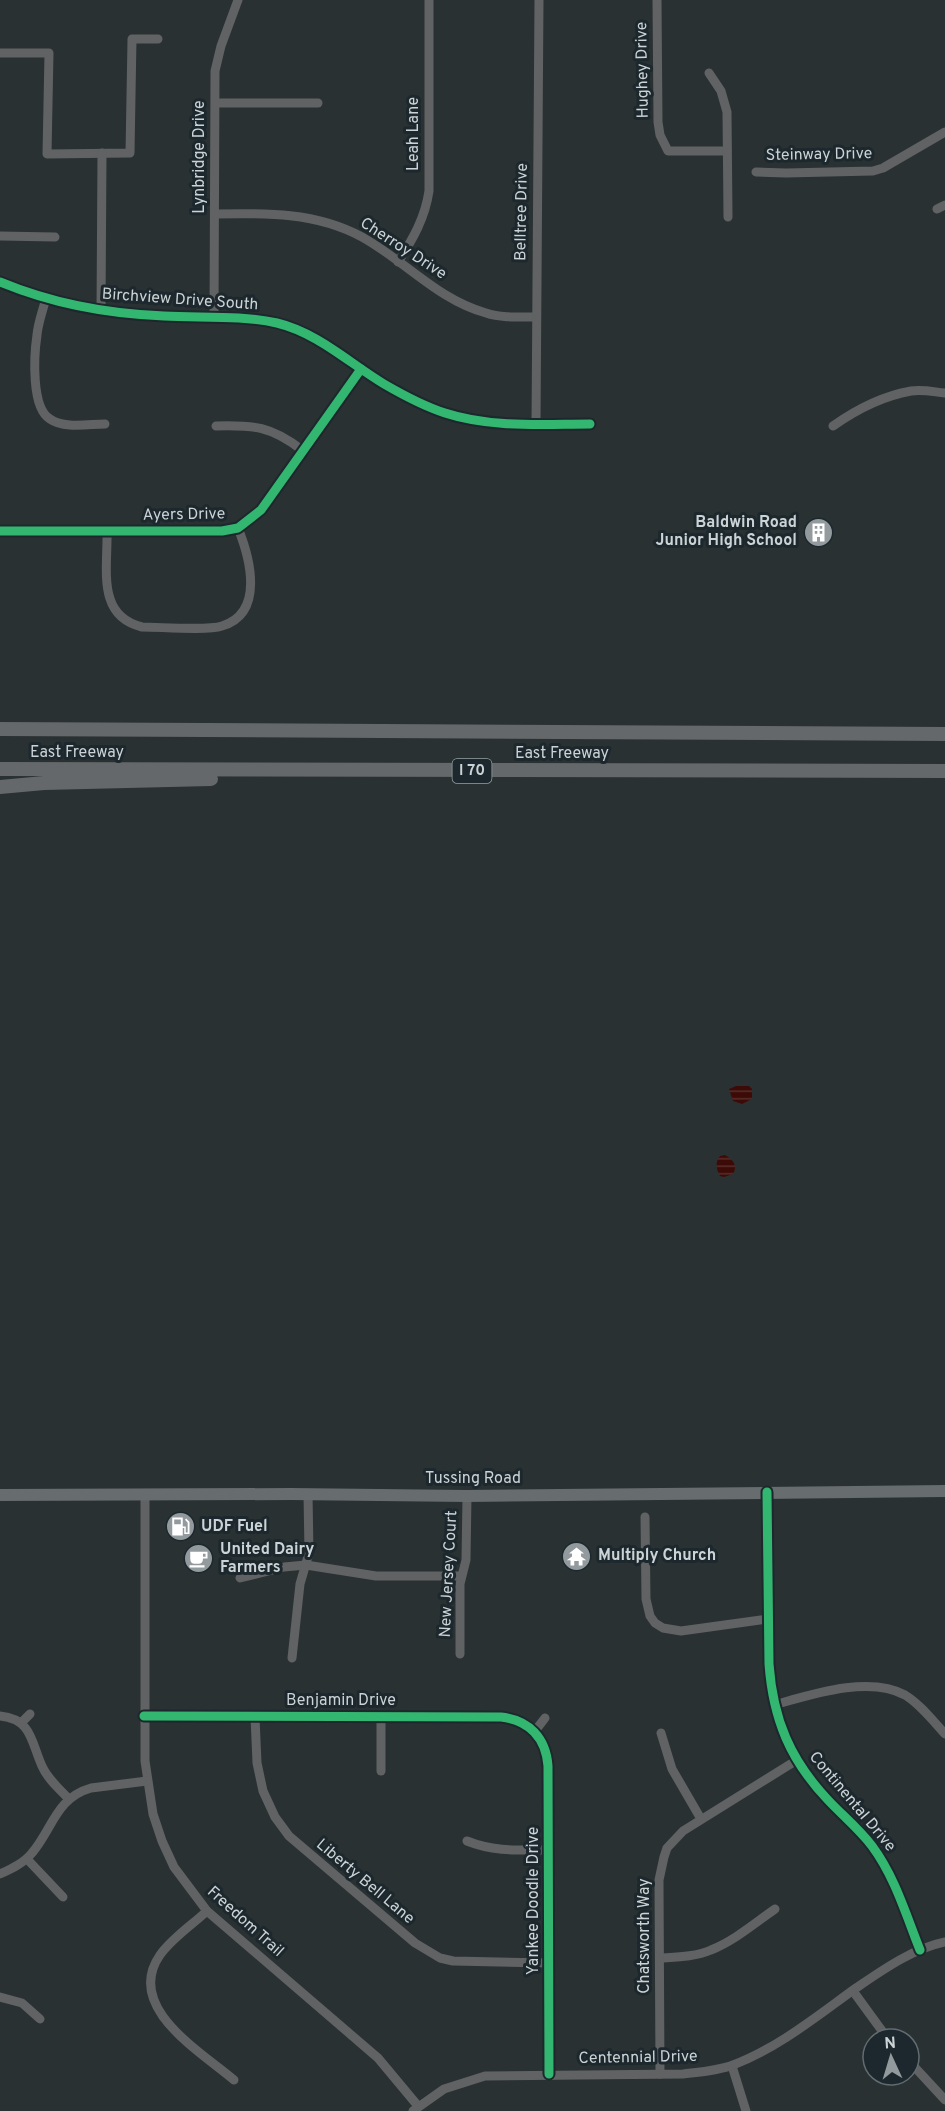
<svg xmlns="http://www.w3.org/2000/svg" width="945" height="2111" viewBox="0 0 945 2111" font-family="Overpass,sans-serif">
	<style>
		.water { fill: url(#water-rules) }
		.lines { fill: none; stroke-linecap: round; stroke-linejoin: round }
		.minor { stroke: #606263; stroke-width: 9 }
		.major { stroke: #676c6e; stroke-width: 12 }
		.highway { stroke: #64686a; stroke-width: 14 }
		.cycleway-casing { stroke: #1c282d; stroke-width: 13 }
		.cycleway { stroke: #33b770; stroke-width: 9 }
		.labels { text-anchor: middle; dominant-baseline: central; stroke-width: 6; stroke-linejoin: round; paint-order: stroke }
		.shield { fill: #1c282d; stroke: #96a0a3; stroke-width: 1.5 }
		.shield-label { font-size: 15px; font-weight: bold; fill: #cbd3d6 }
		.street-label { font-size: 16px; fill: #cbd3d6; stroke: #1c282d }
		.poi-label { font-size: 16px; font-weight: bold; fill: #cbd3d6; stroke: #1c282d; text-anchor: start }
	</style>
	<defs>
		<pattern id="water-rules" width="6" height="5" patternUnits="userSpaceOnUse" patternTransform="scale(1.5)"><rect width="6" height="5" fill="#3c0b08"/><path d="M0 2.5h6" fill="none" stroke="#572e2b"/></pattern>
	</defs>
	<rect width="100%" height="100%" fill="#2a3133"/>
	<!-- water -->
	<g class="water">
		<path d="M736,1086H749L752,1089V1099L742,1104L733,1101L729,1089Z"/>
		<path d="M725,1155C733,1159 738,1166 733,1174L724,1177L720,1176C716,1169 715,1162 720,1156Z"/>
	</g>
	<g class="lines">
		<!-- minor -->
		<g class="minor">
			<path d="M657,0L658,122L660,135L668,151H727"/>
			<path d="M0,53H49L47,154L130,153L132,39H158"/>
			<path d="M709,73L721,91L727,112L728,217"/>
			<path d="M216,103H318"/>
			<path d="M756,172L786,173L873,171L883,168L945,132"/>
			<path d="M937,209L945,205"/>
			<path d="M215,214C266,213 316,212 362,237C404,260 438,300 486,313C501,318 519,317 536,317"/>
			<path d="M0,236L55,237"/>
			<path d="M398,262C413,239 425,218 429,191V0"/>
			<path d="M0,282C53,304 107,314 164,316C201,318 241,315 277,323C318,333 349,363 384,384C403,395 423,406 445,413C491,428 542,424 590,424"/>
			<path d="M46,298C43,310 38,323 37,335C34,355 31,408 50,419C64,429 89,424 105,424"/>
			<path d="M101,311L102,153"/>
			<path d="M214,318L215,71L221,46L238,0"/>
			<path d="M536,424L539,0"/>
			<path d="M216,426C254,425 271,426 302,450"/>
			<path d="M833,426C857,409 883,396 911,391C923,389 934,392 945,393"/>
			<path d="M0,531H222L238,528L261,510L361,369"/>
			<path d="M107,531C108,568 96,616 142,627C161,627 207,631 222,626C265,613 250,558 238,528"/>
			<path d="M767,1492L769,1664C773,1719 790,1760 828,1800C842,1815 859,1829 872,1846C895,1877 906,1915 920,1950"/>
			<path d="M145,1494V1761L153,1814L162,1841L174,1867L207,1911L378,2058L418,2106"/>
			<path d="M645,1517L646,1599L650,1616L655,1623L663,1628L681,1631L768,1619"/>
			<path d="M240,1578L284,1567L306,1565L376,1576H461"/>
			<path d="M460,1654V1584L466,1560L467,1496"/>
			<path d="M292,1658L300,1584L309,1553L308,1494"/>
			<path d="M774,1705C810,1695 869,1675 905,1695C920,1704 933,1721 945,1734"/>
			<path d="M0,1716C32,1719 31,1742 42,1766C47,1778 59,1789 68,1798"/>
			<path d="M144,1716L501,1717C529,1720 546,1738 548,1766L549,2074"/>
			<path d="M255,1717L257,1763L263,1791L275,1817L289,1836L415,1943L440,1958L453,1961L549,1963"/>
			<path d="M21,1723L30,1714"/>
			<path d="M535,1731L545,1718"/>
			<path d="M661,1733L672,1769L701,1819"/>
			<path d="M381,1771V1716"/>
			<path d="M467,1841C494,1852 520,1850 549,1850"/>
			<path d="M27,1859L63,1897"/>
			<path d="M0,1874C11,1869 24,1863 32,1853C53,1828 56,1798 91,1788L147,1781"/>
			<path d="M207,1911C192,1925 172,1938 160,1955C124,2007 200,2051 234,2080"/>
			<path d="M660,1958C677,1957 695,1957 711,1950C734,1941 755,1923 775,1909"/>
			<path d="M853,1991L888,2039"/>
			<path d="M0,1997L22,2003L40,2019"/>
			<path d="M909,2061L945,2100"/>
			<path d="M732,2066L746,2111"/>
			<path d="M660,2074L659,1880L664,1857L667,1848L683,1831L797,1760"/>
			<path d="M413,2111L444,2089L485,2076L683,2074C700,2072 717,2071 733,2065C778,2048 817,2016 856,1988C884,1969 912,1949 945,1942"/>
		</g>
		<!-- major -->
		<path class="major" d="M0,1495L291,1494L467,1496L945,1491"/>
		<!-- highway -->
		<g class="highway">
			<path d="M0,729L945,734"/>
			<path d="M0,769L945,771"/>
			<path d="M0,787L44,783L211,779"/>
		</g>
		<defs>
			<g id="cycleway">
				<path d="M0,282C53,304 107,314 164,316C201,318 241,315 277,323C318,333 349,363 384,384C403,395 423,406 445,413C491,428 542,424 590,424"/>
				<path d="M0,531H222L238,528L261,510L361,369"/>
				<path d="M767,1492L769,1664C773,1719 790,1760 828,1800C842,1815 859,1829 872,1846C895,1877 906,1915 920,1950"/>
				<path d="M144,1716L501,1717C529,1720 546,1738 548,1766L549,2074"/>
			</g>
		</defs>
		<!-- cycleway casing -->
		<use href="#cycleway" class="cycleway-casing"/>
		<!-- cycleway -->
		<use href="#cycleway" class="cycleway"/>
	</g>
	<!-- icons -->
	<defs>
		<symbol id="building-disc" viewBox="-11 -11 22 22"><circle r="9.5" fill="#939a9d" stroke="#1c282d"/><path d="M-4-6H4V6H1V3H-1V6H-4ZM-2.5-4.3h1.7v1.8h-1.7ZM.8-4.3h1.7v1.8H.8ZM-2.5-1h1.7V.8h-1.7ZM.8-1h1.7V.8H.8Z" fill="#fff"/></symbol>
		<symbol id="fuel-disc" viewBox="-11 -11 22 22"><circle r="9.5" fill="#939a9d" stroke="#1c282d"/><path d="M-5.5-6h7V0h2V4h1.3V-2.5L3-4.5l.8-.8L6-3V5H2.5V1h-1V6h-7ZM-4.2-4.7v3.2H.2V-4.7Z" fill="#fff"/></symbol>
		<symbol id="temple-disc" viewBox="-11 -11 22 22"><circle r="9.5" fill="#939a9d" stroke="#1c282d"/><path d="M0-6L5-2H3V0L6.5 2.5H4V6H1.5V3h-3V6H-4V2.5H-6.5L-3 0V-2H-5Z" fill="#fff"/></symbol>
		<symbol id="cafe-disc" viewBox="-11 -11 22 22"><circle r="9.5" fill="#939a9d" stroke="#1c282d"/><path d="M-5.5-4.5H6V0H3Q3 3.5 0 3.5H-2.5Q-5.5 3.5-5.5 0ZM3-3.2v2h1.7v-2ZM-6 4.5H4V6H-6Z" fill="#fff"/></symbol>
	</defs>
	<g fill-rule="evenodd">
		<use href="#building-disc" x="802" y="516" width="33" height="33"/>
		<use href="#fuel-disc" x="164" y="1510" width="33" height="33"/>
		<use href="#temple-disc" x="560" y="1540" width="33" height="33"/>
		<use href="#cafe-disc" x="182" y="1542" width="33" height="33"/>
	</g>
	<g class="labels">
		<!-- shield labels -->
		<rect class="shield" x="452.5" y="759" width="39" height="24" rx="4.5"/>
		<g class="shield-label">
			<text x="472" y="771">I 70</text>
		</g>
		<!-- street labels -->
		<g class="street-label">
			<text transform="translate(643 70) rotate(-91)">Hughey Drive</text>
			<text transform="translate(414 134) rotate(-90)">Leah Lane</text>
			<text transform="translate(819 155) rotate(-1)">Steinway Drive</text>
			<text transform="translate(200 157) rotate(-90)">Lynbridge Drive</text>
			<text transform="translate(522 212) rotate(-89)">Belltree Drive</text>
			<text transform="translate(403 249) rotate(33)">Cherroy Drive</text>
			<text transform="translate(180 300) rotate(4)">Birchview Drive South</text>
			<text transform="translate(184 515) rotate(-1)">Ayers Drive</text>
			<text x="77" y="753">East Freeway</text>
			<text x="562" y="754">East Freeway</text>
			<text x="473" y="1479">Tussing Road</text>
			<text transform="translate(449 1574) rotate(-87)">New Jersey Court</text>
			<text x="341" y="1701">Benjamin Drive</text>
			<text transform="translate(852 1802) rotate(50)">Continental Drive</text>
			<text transform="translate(365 1882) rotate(40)">Liberty Bell Lane</text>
			<text transform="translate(534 1901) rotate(-90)">Yankee Doodle Drive</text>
			<text transform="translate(245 1922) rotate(42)">Freedom Trail</text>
			<text transform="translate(645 1936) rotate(-90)">Chatsworth Way</text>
			<text transform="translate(638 2058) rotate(-1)">Centennial Drive</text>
		</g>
		<!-- poi labels -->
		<g class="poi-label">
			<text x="797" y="523" text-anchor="end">Baldwin Road<tspan x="797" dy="18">Junior High School</tspan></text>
			<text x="201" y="1527">UDF Fuel</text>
			<text x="220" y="1550">United Dairy<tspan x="220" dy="18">Farmers</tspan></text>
			<text x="598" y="1556">Multiply Church</text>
		</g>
	</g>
	<!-- north arrow -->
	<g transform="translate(891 2057) rotate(356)"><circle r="28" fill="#1c282d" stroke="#626c71" stroke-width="1.5"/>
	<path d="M0-4.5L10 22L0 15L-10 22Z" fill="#939a9d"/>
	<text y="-9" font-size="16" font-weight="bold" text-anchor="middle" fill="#cbd3d6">N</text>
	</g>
</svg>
